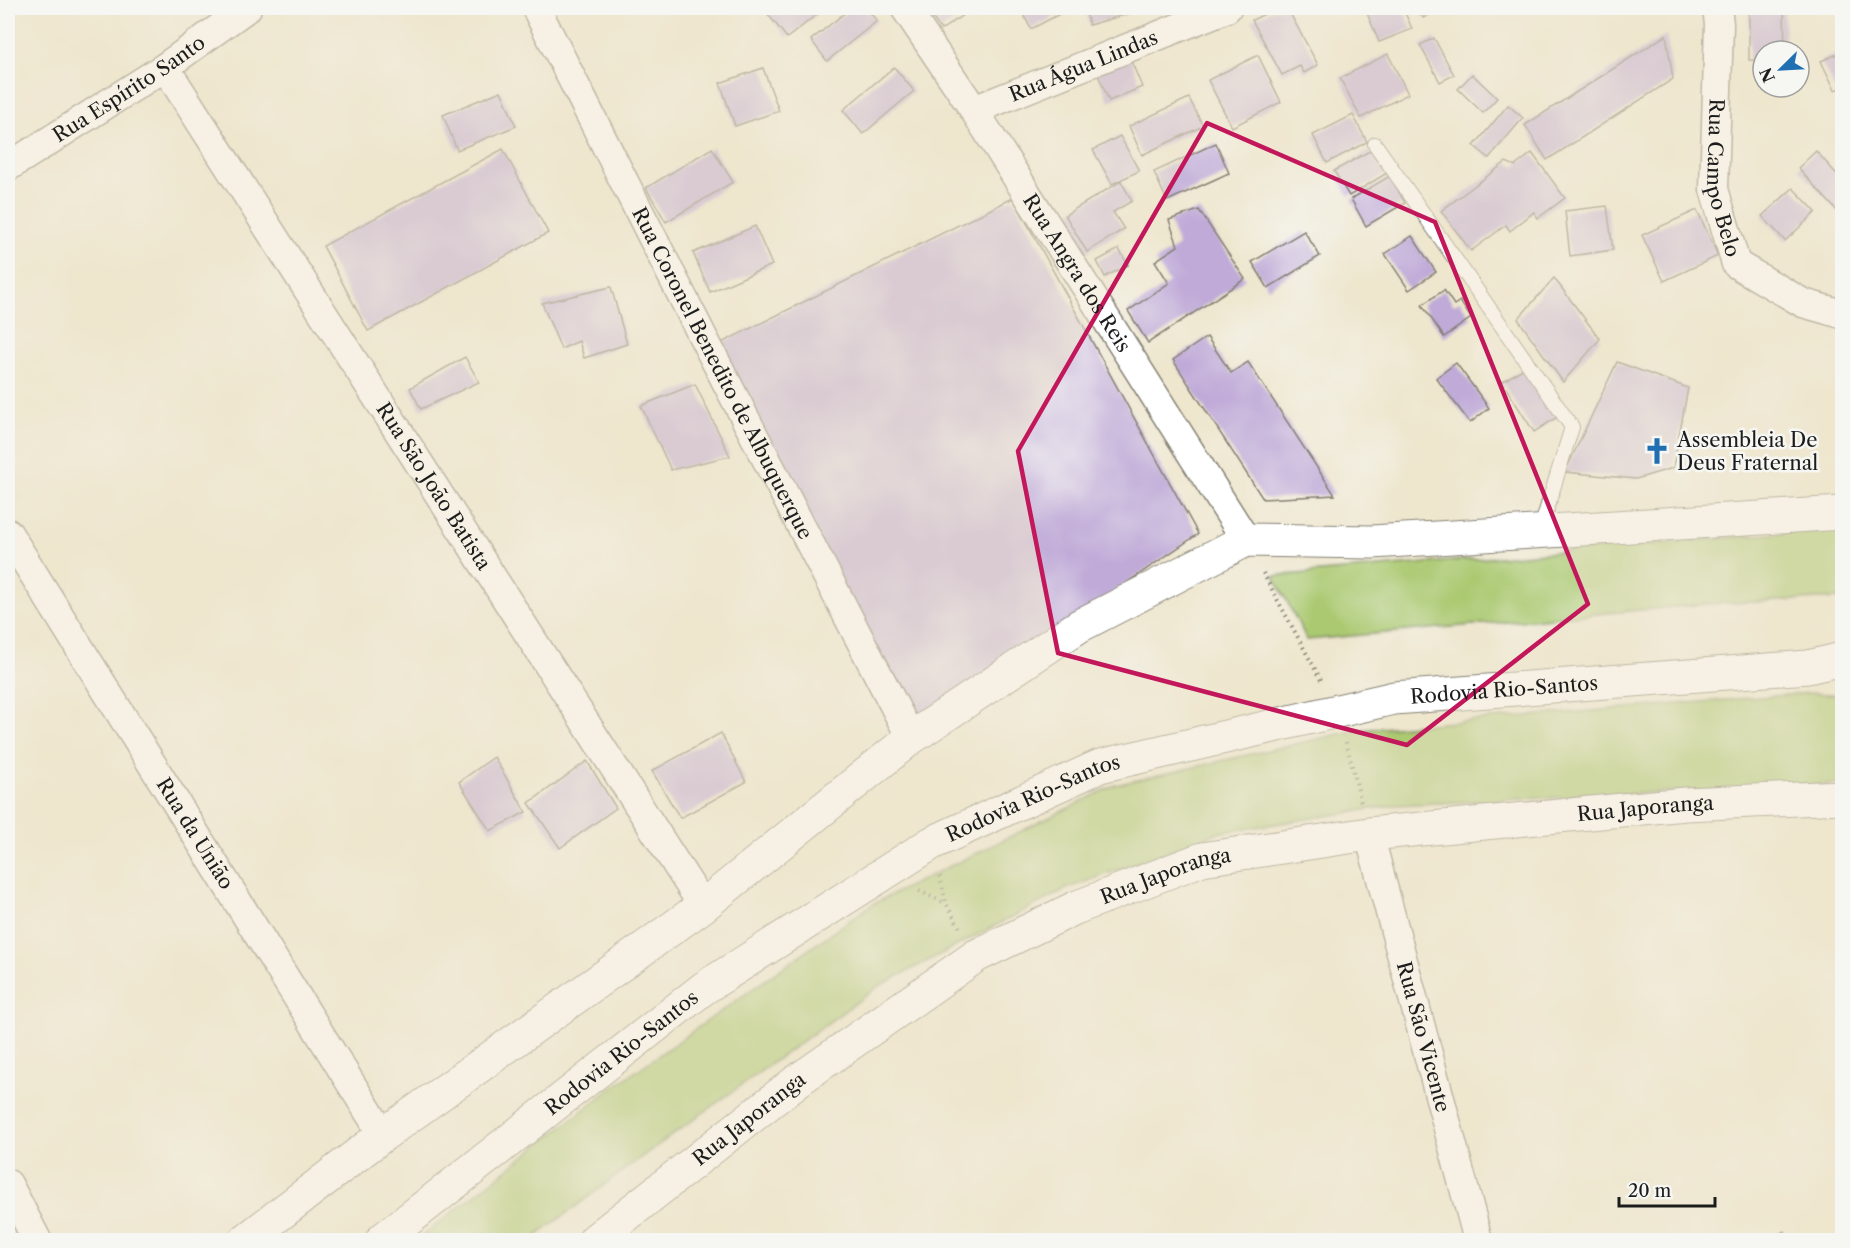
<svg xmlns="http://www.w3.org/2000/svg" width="1850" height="1248" viewBox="0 0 1850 1248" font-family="'Libre Caslon Text',serif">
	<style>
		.green { fill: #abc971; stroke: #647246; stroke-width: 1.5 }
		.building { fill: #c0aad8 }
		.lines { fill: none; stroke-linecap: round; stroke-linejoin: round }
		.service-casing { stroke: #858174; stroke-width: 16 }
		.minor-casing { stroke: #858174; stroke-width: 31 }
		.secondary-casing { stroke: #858174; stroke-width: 35 }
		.trunk-casing { stroke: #858174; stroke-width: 35 }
		.path { stroke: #858174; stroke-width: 4; stroke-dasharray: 1.5 4.5; stroke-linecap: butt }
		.service { stroke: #fff; stroke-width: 14 }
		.minor { stroke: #fff; stroke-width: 28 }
		.secondary { stroke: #fff; stroke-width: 33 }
		.trunk { stroke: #fff; stroke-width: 33 }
		.marked { fill: none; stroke: #c2185b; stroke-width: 4.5; stroke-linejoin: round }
		.labels { text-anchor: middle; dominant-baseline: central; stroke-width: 5; stroke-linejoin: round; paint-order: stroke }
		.street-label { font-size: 20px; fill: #1c1c1c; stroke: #f6f6f2 }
		.poi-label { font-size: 20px; fill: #1c1c1c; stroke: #f6f6f2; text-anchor: start }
	</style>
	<rect width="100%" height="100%" fill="#f6f6f2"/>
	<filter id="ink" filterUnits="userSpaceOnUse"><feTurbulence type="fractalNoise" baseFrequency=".0167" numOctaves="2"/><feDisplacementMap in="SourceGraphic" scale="12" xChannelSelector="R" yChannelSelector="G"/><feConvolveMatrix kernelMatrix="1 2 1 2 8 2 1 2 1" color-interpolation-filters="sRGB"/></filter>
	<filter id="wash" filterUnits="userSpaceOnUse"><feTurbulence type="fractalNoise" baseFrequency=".008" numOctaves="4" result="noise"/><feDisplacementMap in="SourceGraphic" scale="24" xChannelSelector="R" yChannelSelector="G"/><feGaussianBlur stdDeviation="1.35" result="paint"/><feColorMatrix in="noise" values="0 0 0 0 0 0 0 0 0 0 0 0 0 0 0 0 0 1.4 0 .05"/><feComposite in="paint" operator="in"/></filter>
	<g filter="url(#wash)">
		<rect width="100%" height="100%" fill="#eee6cd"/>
		<!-- green -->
		<g class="green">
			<path d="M1842,528V598L1708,604L1307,640L1274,576Z"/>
			<path d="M1811,693L1842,695V784L1396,805L1217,833L1066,889L879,986L643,1156L531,1240H417L605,1093L873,904L1115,785L1357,730Z"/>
		</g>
		<g id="blocks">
			<!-- building -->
			<g class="building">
				<path d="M763,8H825L787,38Z"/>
				<path d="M851,8H866L877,21L827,61L811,40Z"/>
				<path d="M925,8H973L941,30Z"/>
				<path d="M1020,8H1071L1031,29Z"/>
				<path d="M1085,8H1136L1138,11L1089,25Z"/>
				<path d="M1277,8H1287L1318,65L1304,73L1300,66L1282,75L1252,20Z"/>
				<path d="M1365,8H1403L1412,29L1379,42Z"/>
				<path d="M1418,8H1443L1423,18Z"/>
				<path d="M1749,8H1784L1785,51H1763V61L1749,60Z"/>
				<path d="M1666,35L1673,79L1547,160L1525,125Z"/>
				<path d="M1434,38L1454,75L1440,82L1420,45Z"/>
				<path d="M1127,51L1142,87L1109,101L1094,65Z"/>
				<path d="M1842,52V87L1835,90L1821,61Z"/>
				<path d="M1388,54L1408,94L1361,118L1340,78Z"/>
				<path d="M1258,55L1281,102L1232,127L1208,80Z"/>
				<path d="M894,67L914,91L863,134L843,110Z"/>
				<path d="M763,68L779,111L735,126L720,83Z"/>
				<path d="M1472,74L1497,98L1483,113L1458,89Z"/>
				<path d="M501,91L516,126L457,150L443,115Z"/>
				<path d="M1189,98L1203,126L1142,155L1129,126Z"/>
				<path d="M1508,105L1523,118L1489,158L1474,146Z"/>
				<path d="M1353,115L1367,142L1327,163L1313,135Z"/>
				<path d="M1120,136L1139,171L1112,184L1093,150Z"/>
				<path d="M1216,143L1229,173L1167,201L1154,172Z"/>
				<path d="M712,148L733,182L666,222L646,188Z"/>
				<path d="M503,149L548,233L368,331L323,246Z"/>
				<path d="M1373,149L1387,173L1349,196L1334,171Z"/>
				<path d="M1816,151L1842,180V211L1840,214L1798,168Z"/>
				<path d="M1532,153L1565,198L1538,218L1534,212L1510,231L1506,225L1471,251L1441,211L1506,162L1515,166Z"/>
				<path d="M1390,176L1405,203L1366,226L1351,199Z"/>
				<path d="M1121,181L1132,201L1113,212L1124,229L1087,252L1065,215Z"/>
				<path d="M1793,188L1816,212L1785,241L1762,216Z"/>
				<path d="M1013,198L1198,534L912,729L717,345Z"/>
				<path d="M1607,206L1613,250L1570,256L1565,211Z"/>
				<path d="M1199,210L1245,279L1148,343L1128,311L1169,283L1155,261L1178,246L1169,220Z"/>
				<path d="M1697,210L1718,256L1664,281L1642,235Z"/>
				<path d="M755,226L772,265L710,292L693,253Z"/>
				<path d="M1304,231L1320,256L1268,288L1252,262Z"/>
				<path d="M1412,236L1436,272L1409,290L1385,254Z"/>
				<path d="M1119,249L1128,265L1105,277L1097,261Z"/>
				<path d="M1554,278L1600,339L1563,382L1518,319Z"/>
				<path d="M611,287L627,344L584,358L579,341L561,349L542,303Z"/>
				<path d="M1444,290L1454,305L1460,301L1471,318L1444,337L1422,305Z"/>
				<path d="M1207,337L1231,373L1248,362L1335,495L1263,499L1173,360Z"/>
				<path d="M465,357L479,382L421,409L410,388Z"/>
				<path d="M1617,362L1688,388L1673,468L1636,479L1565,472Z"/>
				<path d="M1456,363L1489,408L1470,423L1436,378Z"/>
				<path d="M1527,366L1559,416L1534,432L1502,382Z"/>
				<path d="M695,384L730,456L671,470L641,406Z"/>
				<path d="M721,733L746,782L680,818L652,771Z"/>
				<path d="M494,757L526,812L490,831L459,782Z"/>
				<path d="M587,761L616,808L560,848L529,803Z"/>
				<path d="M1785,1231L1789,1240H1764Z"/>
			</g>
		</g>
	</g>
	<g filter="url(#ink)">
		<use href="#blocks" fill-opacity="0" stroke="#858174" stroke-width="1.5"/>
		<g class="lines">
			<defs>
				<path id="service" d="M1375,144L1572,427L1540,531"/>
				<g id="minor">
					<path id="s1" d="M536,8L704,339L911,738"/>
					<path id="s2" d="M905,8L974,110L1246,540"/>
					<path id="s3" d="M1717,8L1719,24L1714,189L1736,264L1803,303L1842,314"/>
					<path id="s4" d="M165,67L703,906"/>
					<path id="s5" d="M974,110L1227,8"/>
					<path id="s6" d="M8,167L165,67L247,8"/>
					<path id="s7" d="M8,533L383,1135"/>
					<path id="s8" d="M1369,834L1478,1240"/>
					<path d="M8,1184L37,1240"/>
				</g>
				<g id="secondary">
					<path d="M246,1240L383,1135L703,906L911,738L1079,626L1246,540L1372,542L1842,513"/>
					<path id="s9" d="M595,1240L797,1081L976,956L1075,908L1202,859L1369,834L1685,804L1842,797"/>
				</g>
				<g id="trunk">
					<path id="s10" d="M382,1240L704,988L932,843L1100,766L1394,698L1808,667L1842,659"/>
				</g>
			</defs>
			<!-- service casing -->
			<use href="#service" class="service-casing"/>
			<!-- minor casing -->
			<use href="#minor" class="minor-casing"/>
			<!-- secondary casing -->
			<use href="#secondary" class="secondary-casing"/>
			<!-- trunk casing -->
			<use href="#trunk" class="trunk-casing"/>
			<!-- path -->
			<g class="path">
				<path d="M1263,573L1322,682"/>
				<path d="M1346,742L1361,802"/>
				<path d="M940,876L946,903L961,930"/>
				<path d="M919,891L945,903"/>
			</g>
			<!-- service -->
			<use href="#service" class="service"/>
			<!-- minor -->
			<use href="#minor" class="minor"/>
			<!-- secondary -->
			<use href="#secondary" class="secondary"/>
			<!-- trunk -->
			<use href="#trunk" class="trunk"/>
		</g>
	</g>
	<!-- marked area -->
	<path d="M0 0H1850V1248H0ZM1207,123L1435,222L1588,604L1407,745L1058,653L1018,451Z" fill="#eee6cd" fill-opacity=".55" fill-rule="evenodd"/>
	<path class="marked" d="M1207,123L1435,222L1588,604L1407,745L1058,653L1018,451Z"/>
	<!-- icons -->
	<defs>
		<symbol id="church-bare" viewBox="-9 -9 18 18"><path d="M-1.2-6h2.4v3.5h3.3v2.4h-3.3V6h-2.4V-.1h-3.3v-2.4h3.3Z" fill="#1f6fb2" stroke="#f6f6f2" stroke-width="2.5" paint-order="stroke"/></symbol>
	</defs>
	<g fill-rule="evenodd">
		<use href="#church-bare" x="1638" y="432" width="38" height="38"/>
	</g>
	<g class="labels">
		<!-- street labels -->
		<g class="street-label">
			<text stroke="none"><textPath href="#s5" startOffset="118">Rua Água Lindas</textPath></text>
			<text stroke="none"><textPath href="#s6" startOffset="144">Rua Espírito Santo</textPath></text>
			<text stroke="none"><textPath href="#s3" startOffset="171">Rua Campo Belo</textPath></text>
			<text stroke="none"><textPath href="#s2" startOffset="316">Rua Angra dos Reis</textPath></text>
			<text stroke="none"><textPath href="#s1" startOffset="410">Rua Coronel Benedito de Albuquerque</textPath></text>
			<text stroke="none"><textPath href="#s4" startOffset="498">Rua São João Batista</textPath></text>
			<text stroke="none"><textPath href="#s10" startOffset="1276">Rodovia Rio-Santos</textPath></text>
			<text stroke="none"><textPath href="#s10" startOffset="790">Rodovia Rio-Santos</textPath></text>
			<text stroke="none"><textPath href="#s9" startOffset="1168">Rua Japoranga</textPath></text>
			<text stroke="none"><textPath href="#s7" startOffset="354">Rua da União</textPath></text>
			<text stroke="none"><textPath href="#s9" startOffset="682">Rua Japoranga</textPath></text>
			<text stroke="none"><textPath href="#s8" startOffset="210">Rua São Vicente</textPath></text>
			<text stroke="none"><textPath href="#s10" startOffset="304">Rodovia Rio-Santos</textPath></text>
			<text stroke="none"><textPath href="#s9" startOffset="196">Rua Japoranga</textPath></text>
		</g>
		<!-- poi labels -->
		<g class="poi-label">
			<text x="1677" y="440">Assembleia De<tspan x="1677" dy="23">Deus Fraternal</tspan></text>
		</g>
	</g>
	<!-- margin -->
	<rect width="1850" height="1248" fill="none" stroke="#f6f6f2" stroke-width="30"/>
	<!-- north arrow -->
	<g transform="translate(1781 69) rotate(246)"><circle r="28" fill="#f6f6f2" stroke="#9f9f9c" stroke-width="1.5"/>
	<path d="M0-4.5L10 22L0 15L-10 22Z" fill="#1f6fb2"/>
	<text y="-9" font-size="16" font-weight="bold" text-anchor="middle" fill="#1c1c1c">N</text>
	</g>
	<!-- scale -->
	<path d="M1619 1197v9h96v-9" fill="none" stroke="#1c1c1c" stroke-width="3"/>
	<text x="1628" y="1197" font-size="18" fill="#1c1c1c" stroke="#f6f6f2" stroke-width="4.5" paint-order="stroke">20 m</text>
</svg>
